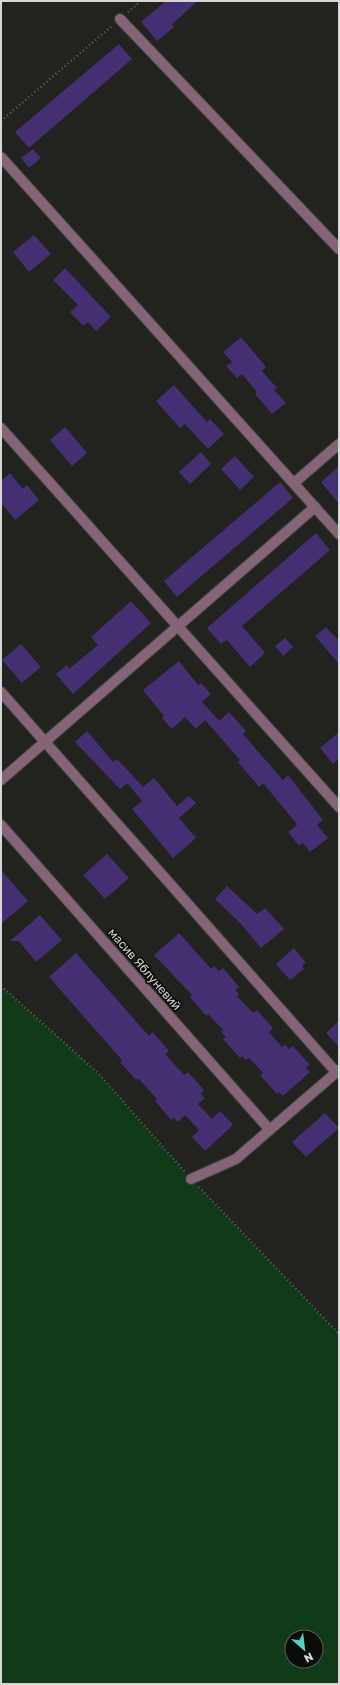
<svg xmlns="http://www.w3.org/2000/svg" width="340" height="1685" viewBox="0 0 340 1685" font-family="'Golos Text',sans-serif">
	<style>
		.green { fill: #113a18; fill-rule: evenodd }
		.building { fill: #432f71 }
		.lines { fill: none; stroke-linecap: round; stroke-linejoin: round }
		.minor-casing { stroke: #3f3f3c; stroke-width: 12 }
		.path { stroke: #636360; stroke-width: 2.5; stroke-dasharray: 1 3; stroke-linecap: butt }
		.minor { stroke: #846476; stroke-width: 10 }
		.labels { text-anchor: middle; dominant-baseline: central; stroke-width: 3.5; stroke-linejoin: round; paint-order: stroke }
		.street-label { font-size: 12px; fill: #d6d6d4; stroke: #0b0b0a }
	</style>
	<rect width="100%" height="100%" fill="#22221f"/>
	<!-- green -->
	<path class="green" d="M1,986L99,1074L191,1179L339,1334V1684H1ZM292,1637H316V1661H292Z"/>
	<!-- building -->
	<g class="building">
		<path d="M166,1H198L172,24L174,27L157,41L141,22Z"/>
		<path d="M119,44L132,59L29,148L15,132Z"/>
		<path d="M33,149L41,158L29,168L21,158Z"/>
		<path d="M34,235L51,254L29,272L13,252Z"/>
		<path d="M65,268L111,317L96,331L88,322L83,326L70,312L78,305L53,280Z"/>
		<path d="M241,337L266,367L262,371L277,388L274,390L286,403L272,414L255,394L257,392L242,374L237,378L226,366L232,362L223,352Z"/>
		<path d="M174,385L207,422L210,419L224,434L208,449L185,424L180,428L156,401Z"/>
		<path d="M65,427L87,453L72,466L50,440Z"/>
		<path d="M201,452L211,464L190,484L179,472Z"/>
		<path d="M235,456L254,477L240,490L221,469Z"/>
		<path d="M339,466V504L321,482Z"/>
		<path d="M10,473L23,489L27,485L39,500L15,520L1,503V481Z"/>
		<path d="M280,482L293,498L177,597L164,581Z"/>
		<path d="M316,533L330,550L242,626L265,653L250,667L227,640L221,644L207,628Z"/>
		<path d="M131,601L151,623L73,694L56,674L67,665L69,669L98,645L91,637Z"/>
		<path d="M326,627L339,641V664L315,636Z"/>
		<path d="M285,638L293,647L283,656L275,646Z"/>
		<path d="M21,644L41,667L22,683L2,660Z"/>
		<path d="M179,661L198,685L201,683L211,694L202,702L219,721L229,712L246,731L243,734L283,780L288,775L323,820L317,825L328,838L310,852L303,843L299,846L288,832L297,825L296,823L263,783L259,787L238,762L240,760L205,720L196,729L185,717L172,729L162,718L164,716L143,690Z"/>
		<path d="M87,731L113,762L117,759L143,787L154,778L177,806L189,796L196,803L179,818L196,838L173,858L132,809L142,801L127,783L120,789L75,742Z"/>
		<path d="M339,732V759L333,764L320,748Z"/>
		<path d="M107,854L129,878L105,899L83,875Z"/>
		<path d="M1,870L28,901L1,924Z"/>
		<path d="M227,886L257,914L265,908L284,929L261,948L240,923L215,899Z"/>
		<path d="M40,915L62,940L36,962L19,941H10Z"/>
		<path d="M179,933L211,969L214,966L219,971L223,968L239,987L235,990L239,994L237,996L253,1013L257,1010L273,1028L269,1032L282,1047L285,1044L289,1049L293,1046L310,1065L306,1068L310,1072L283,1096L279,1092L277,1094L260,1075L263,1073L249,1058L246,1060L242,1056L240,1058L223,1039L226,1037L221,1032L223,1030L208,1014L206,1016L190,997L192,995L154,955Z"/>
		<path d="M294,948L306,963L302,966L304,969L290,980L276,964Z"/>
		<path d="M76,953L149,1036L153,1032L169,1051L165,1054L184,1075L188,1072L204,1090L201,1094L205,1098L198,1104L212,1119L220,1111L233,1125L205,1151L192,1137L199,1130L185,1115L178,1122L174,1118L171,1120L155,1101L157,1099L138,1078L136,1080L120,1062L122,1060L49,977Z"/>
		<path d="M339,1021V1047L326,1033Z"/>
		<path d="M325,1113L339,1128L306,1157L292,1142Z"/>
	</g>
	<g class="lines">
		<defs>
			<g id="minor">
				<path d="M120,19L339,249"/>
				<path d="M1,157L339,534"/>
				<path d="M1,428L339,807"/>
				<path d="M294,483L339,444"/>
				<path d="M1,692L336,1072"/>
				<path d="M1,780L315,507"/>
				<path d="M1,825L269,1129"/>
				<path d="M191,1179L236,1159L339,1070"/>
			</g>
		</defs>
		<!-- minor casing -->
		<use href="#minor" class="minor-casing"/>
		<!-- path -->
		<g class="path">
			<path d="M128,12L141,1"/>
			<path d="M1,121L112,26"/>
			<path d="M1,986L99,1074L185,1172"/>
			<path d="M199,1187L339,1334"/>
		</g>
		<!-- minor -->
		<use href="#minor" class="minor"/>
	</g>
	<g class="labels">
		<!-- street labels -->
		<g class="street-label">
			<text transform="translate(145 969) rotate(49)">масив Яблуневий</text>
		</g>
	</g>
	<!-- border -->
	<rect width="340" height="1685" fill="none" stroke="#d6d6d4" stroke-width="4"/>
	<!-- north arrow -->
	<g transform="translate(304 1649) rotate(152)"><circle r="19" fill="#0b0b0a" stroke="#5c5c5b"/>
	<path d="M0-3L7 15L0 10L-7 15Z" fill="#57cec1"/>
	<text y="-6" font-size="11" font-weight="bold" text-anchor="middle" fill="#d6d6d4">N</text>
	</g>
</svg>
